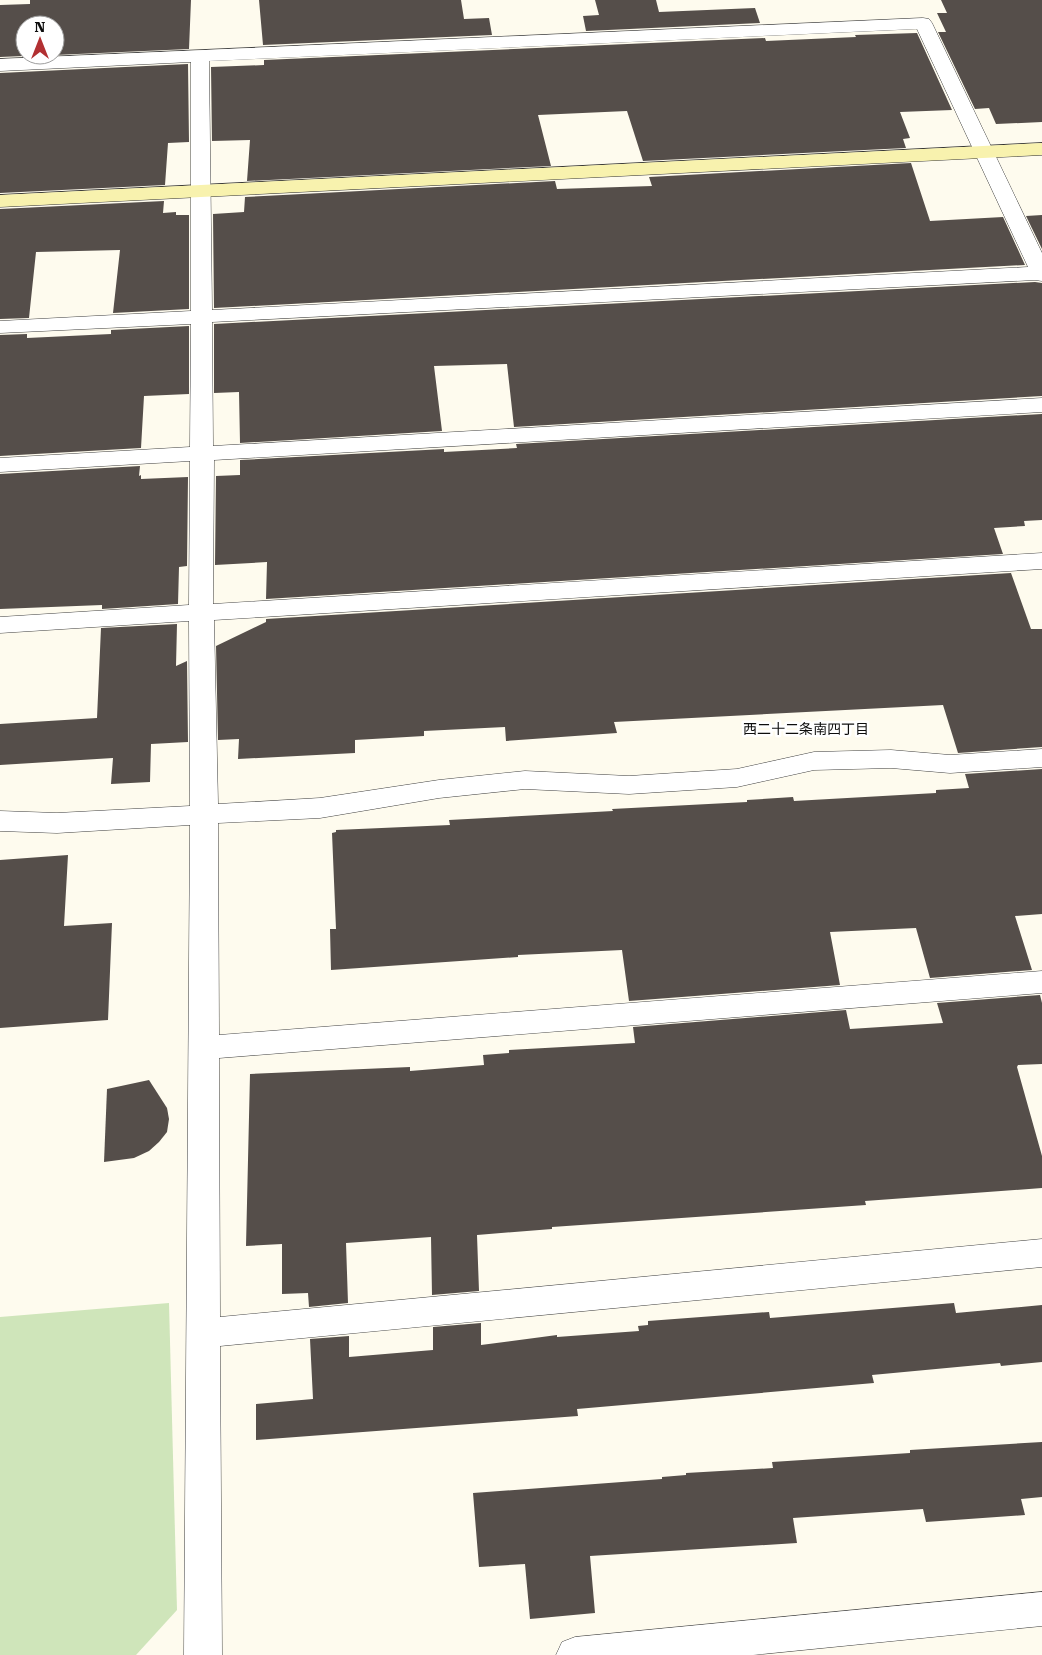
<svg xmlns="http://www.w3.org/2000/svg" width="1042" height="1655" viewBox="0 0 1042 1655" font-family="'Roboto Serif','Noto Sans JP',serif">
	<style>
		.green { fill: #cfe5ba }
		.building { fill: #554e4a }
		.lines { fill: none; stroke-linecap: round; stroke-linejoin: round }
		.street-casing { stroke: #404040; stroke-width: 1 }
		.secondary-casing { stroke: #2f2f2f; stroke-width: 1 }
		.street { fill: #fff; fill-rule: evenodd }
		.secondary { fill: #f8f2ae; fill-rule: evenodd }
		.labels { text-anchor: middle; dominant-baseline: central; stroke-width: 5; stroke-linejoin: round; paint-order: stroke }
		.neighbourhood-label { font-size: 14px; fill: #0d0d0d; stroke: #fff }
	</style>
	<rect width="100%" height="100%" fill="#fefbee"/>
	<!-- green -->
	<path class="green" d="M169,1303L177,1610L136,1655H0V1317Z"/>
	<!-- building -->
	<g class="building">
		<path d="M30,0H191L189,49L55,55V25H25V55H48L0,57V5L30,4Z"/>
		<path d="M259,0H461L464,19L489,18L492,35L263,45Z"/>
		<path d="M595,0H656L659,12L755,8L760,23L586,31L583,16L599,15Z"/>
		<path d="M941,0H1042V122L996,124L989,108L975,109L938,32H946L937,13H947Z"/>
		<path d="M917,33L952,110L900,112L910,138L903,139L906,148L643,161L627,111L538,115L551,166L247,181L250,140L212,141L211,67L264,65V60L765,38L766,41L856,37L855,35Z"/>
		<path d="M188,64L189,142L168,143L165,185L0,193V73Z"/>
		<path d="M911,163L930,221L1003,217L1025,265L214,308L213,214L244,212L245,197L555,181L557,189L652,186L649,177Z"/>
		<path d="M164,201L163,213L176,212V215H189V309L113,313L120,250L36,252L29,318L0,319V209Z"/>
		<path d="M1042,215V249L1026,216Z"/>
		<path d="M1035,282L1042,283V396L514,427L507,364L434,366L442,431L240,443L239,392L214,393V324Z"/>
		<path d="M189,326V394L144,396L141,448L0,456V335L27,334V338L111,334V330Z"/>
		<path d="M1042,414V520L1024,521L1025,526L994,528L1003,554L266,599L267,562L215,565L216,476L240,475V460L444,449V452L517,448L516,444Z"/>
		<path d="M140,466L139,476L141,475V479L188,477L187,566L179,567L178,604L102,609V605L0,609V474Z"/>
		<path d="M1011,573L1031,629H1042V747L958,753L943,705L614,722L617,733L506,741L505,727L424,731V736L355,740V753L238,759L239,739L218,740L216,646L266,622V619Z"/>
		<path d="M177,624L176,666L187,661L188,742L151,744L150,782L111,784L113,758L0,765V724L97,718L101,628Z"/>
		<path d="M1042,769V914L1015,916L1032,970L930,978L916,928L830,932L840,985L629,1001L622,950L518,955V957L331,970L330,929H336L332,833L336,832V830L450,825L449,820L613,811L612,809L747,802V800L793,797L794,801L936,793V790L969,788L965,774Z"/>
		<path d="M68,855L64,926L112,923L108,1020L0,1028V860Z"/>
		<path d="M1040,995L1042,1003V1064L1018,1065L1017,1067L1042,1156V1188L865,1201L866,1205L552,1227V1229L477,1235L479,1291L432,1295L431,1237L346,1243L348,1303L309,1307L308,1293L282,1294V1244L246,1246L250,1074L410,1067V1071L484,1065L483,1055L509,1053V1050L635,1043L633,1027L846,1010L850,1029L943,1023L937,1003Z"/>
		<path d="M149,1080L167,1108L169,1119L167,1132L159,1142L149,1151L134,1158L104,1162L107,1089Z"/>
		<path d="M954,1303L956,1313L1042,1305V1362L1001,1366L1000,1363L872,1375L874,1383L577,1409L578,1416L256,1440V1404L313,1399L310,1339L349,1336V1357L433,1350V1327L481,1323V1345L557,1335V1337L639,1331L638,1326L648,1325V1321L769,1312L770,1318Z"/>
		<path d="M1042,1442V1497L1021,1499L1025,1515L926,1522L923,1509L793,1518L797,1543L590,1556L595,1613L530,1619L525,1564L479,1567L473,1493L662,1479V1477L686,1475V1473L773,1468L772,1462L910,1453V1450Z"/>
	</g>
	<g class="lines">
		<defs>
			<g id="street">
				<path d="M923,18L929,19L932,23L1042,253V281L1035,280L212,322L213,446L1042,398V412L214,460L213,604L1042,553V569L214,620L218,804L320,798L439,780L525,771L629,776L737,769L814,752L891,750L950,755L1042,749V767L950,773L891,768L814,770L737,787L629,794L525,789L439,798L320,818L218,823L219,1035L1042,971V993L219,1058L220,1317L1042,1239V1267L220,1346L222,1655H184L190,825L57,833L0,831V811L57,813L190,806L189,621L0,633V617L189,605L190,461L0,472V458L190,447L191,324L0,333V321L191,311V62L0,71V59ZM917,29L1028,267L212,310L209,61Z"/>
				<path d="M1042,1592V1626L753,1655H556L562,1642L575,1637Z"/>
			</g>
			<path id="secondary" d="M1042,143V155L0,207V195Z"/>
		</defs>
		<!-- street casing -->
		<use href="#street" class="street-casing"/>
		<!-- secondary casing -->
		<use href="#secondary" class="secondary-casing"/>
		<!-- street -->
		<use href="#street" class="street"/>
		<!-- secondary -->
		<use href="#secondary" class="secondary"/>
	</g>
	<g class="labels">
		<!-- neighbourhood labels -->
		<g class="neighbourhood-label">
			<text x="806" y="729">西二十二条南四丁目</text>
		</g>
	</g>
	<!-- north arrow -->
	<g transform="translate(40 40)"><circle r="24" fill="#ffffff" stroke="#9e9e9e"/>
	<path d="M0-4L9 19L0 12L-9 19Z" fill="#b23032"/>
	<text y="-8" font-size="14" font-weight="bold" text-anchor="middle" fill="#0d0d0d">N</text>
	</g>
</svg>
